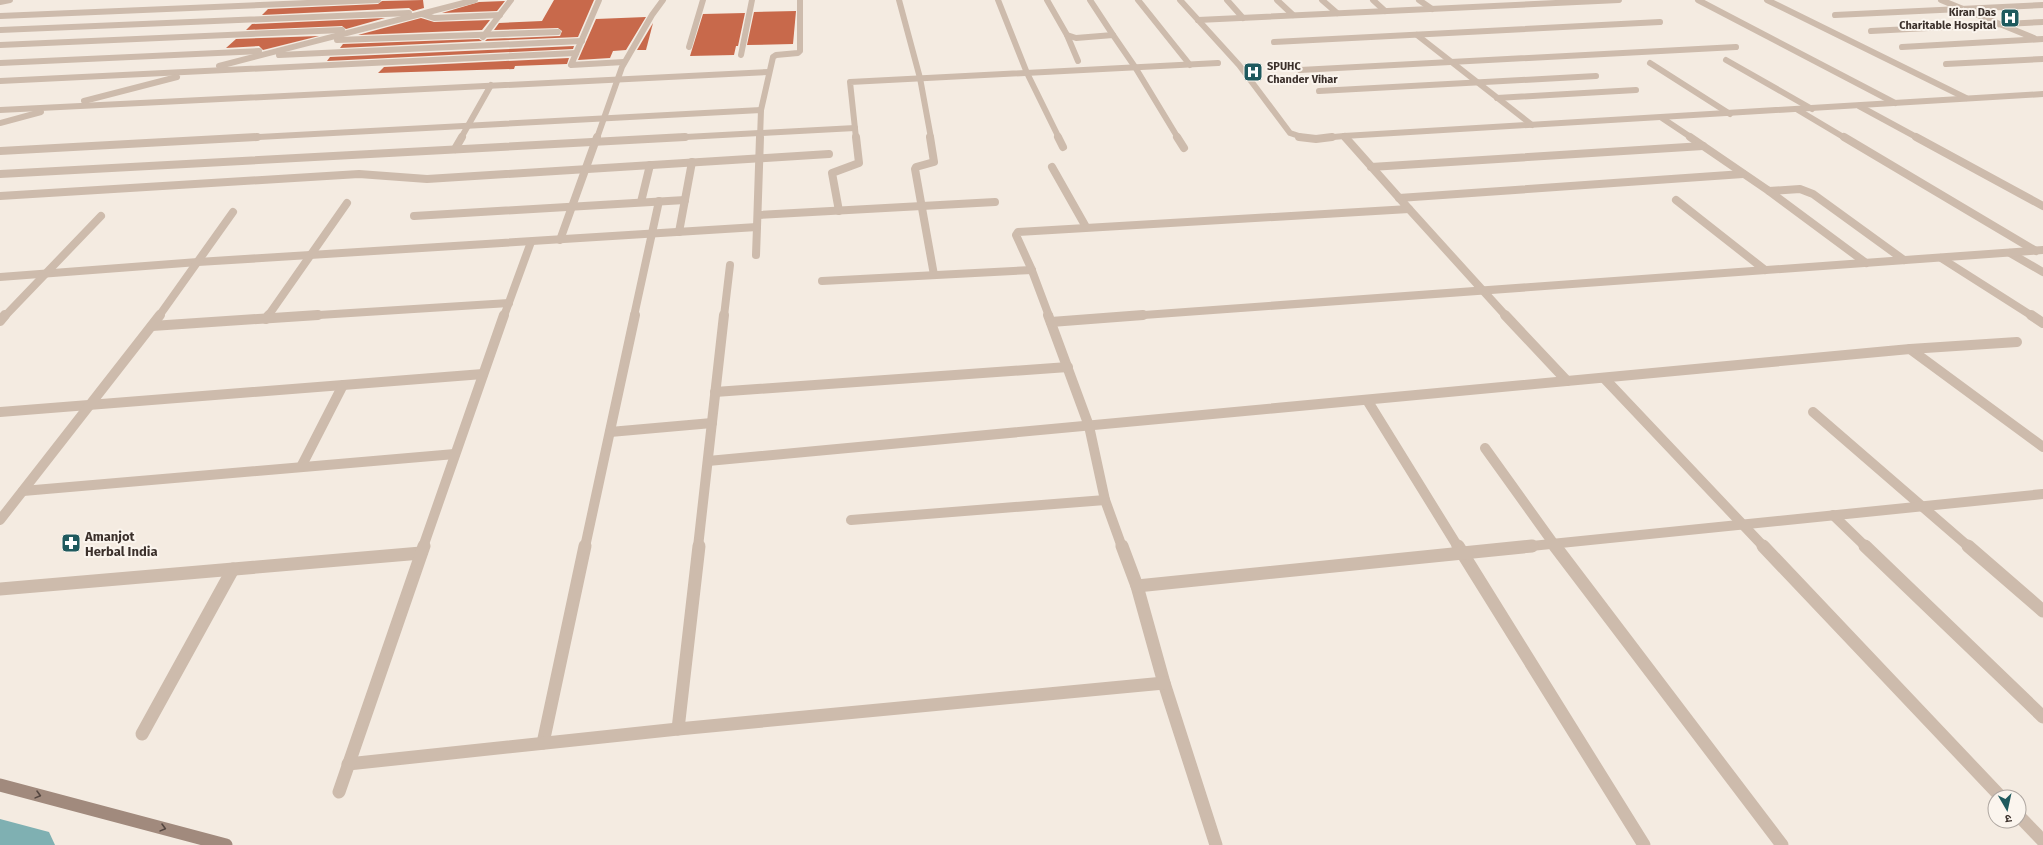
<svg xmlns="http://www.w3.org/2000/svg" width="2043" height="845" viewBox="0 0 2043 845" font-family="'Fira Sans','Noto Sans Devanagari',sans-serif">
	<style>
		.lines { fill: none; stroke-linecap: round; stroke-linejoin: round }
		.canal { fill: #7fb0b2; fill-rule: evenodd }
		.building { fill: #c8694b }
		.street-far3 { stroke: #cdbbac; stroke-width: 6 }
		.street-far2 { stroke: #cdbbac; stroke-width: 8 }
		.street-far1 { stroke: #cdbbac; stroke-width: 10 }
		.street { stroke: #cdbbac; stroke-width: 13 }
		.secondary { stroke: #a18a7d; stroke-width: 13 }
		.oneway { stroke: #544640 }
		.labels { text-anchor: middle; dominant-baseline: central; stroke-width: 4; stroke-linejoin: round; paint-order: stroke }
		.far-poi-label { font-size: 11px; font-weight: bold; fill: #3b302b; stroke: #fbf5ee; text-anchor: end }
		.poi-label { font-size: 13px; font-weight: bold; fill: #3b302b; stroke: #fbf5ee; text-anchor: start }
	</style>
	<rect width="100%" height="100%" fill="#f4ebe1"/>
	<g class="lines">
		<!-- canal -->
		<path class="canal" d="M0,819L49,832L55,845H0Z"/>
	</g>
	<!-- building -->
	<g class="building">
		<path d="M423,0L424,8L413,11L409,8L262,15L268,9L378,4L382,1Z"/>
		<path d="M554,0H594L578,37L485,41L487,39L560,36L562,31L558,28L494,30L499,23L542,21Z"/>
		<path d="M505,1L497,11L442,13L479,2Z"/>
		<path d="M796,11L793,44L747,45L754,12Z"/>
		<path d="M745,13L738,46H736L734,55L690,56L703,14Z"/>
		<path d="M646,17L626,50L613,51L610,58L578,60L596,19Z"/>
		<path d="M385,18L346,29L342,26L246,30L252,24Z"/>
		<path d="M421,18L434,22L490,20L482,30L358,35Z"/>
		<path d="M653,23L646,50H637Z"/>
		<path d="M319,36L263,50L259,46L226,48L236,39Z"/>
		<path d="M479,39L482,41L340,48L343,44Z"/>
		<path d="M574,46L573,49L327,61L330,57Z"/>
		<path d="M569,58L567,64L515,66L514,69L378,73L384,67Z"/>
	</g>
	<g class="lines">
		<!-- street-far3 -->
		<g class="street-far3">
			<path d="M599,0L571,65L624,62"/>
			<path d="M899,0L920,78L931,138"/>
			<path d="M998,0L1027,73L1059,138"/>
			<path d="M1047,0L1067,35L1076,38L1113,35L1135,67L1178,138"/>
			<path d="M1090,0L1113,35"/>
			<path d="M1138,0L1190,65"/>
			<path d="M1180,0L1239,65L1290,133L1305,138"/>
			<path d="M1227,0L1243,18"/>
			<path d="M1277,0L1293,15"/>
			<path d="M1322,0L1337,13"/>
			<path d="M1373,0L1385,11"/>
			<path d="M1419,0L1432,9"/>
			<path d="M1698,0L1895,103"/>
			<path d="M1767,0L1966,98"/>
			<path d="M1941,0L2034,38"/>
			<path d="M0,2L10,0"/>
			<path d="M422,14L434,18L500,15"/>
			<path d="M1835,15L2043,5"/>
			<path d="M0,16L378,0"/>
			<path d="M1198,20L1619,0"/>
			<path d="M0,30L409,13"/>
			<path d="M1871,31L2043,22"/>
			<path d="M1067,35L1078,61"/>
			<path d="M1417,35L1532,125"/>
			<path d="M483,37L511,0"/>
			<path d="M337,40L558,32"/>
			<path d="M1274,42L1660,22"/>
			<path d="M0,45L342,30"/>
			<path d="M689,47L703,0"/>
			<path d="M1902,47L2043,39"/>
			<path d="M279,55L582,41"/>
			<path d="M741,55L752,0"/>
			<path d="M1726,60L1812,109"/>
			<path d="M0,63L259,51"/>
			<path d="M1650,63L1730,114"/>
			<path d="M1946,64L2043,59"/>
			<path d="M219,66L475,0"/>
			<path d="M1300,70L1736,47"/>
			<path d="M0,81L576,53"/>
			<path d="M1319,91L1596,76"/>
			<path d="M1497,98L1636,90"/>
			<path d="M84,101L177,77"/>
			<path d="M1859,106L1918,138"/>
			<path d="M0,110L769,72"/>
			<path d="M761,110L773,57L776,55L798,53L800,51V0"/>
			<path d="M1798,110L1845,138"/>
			<path d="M1662,118L1692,138"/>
			<path d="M0,123L41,112"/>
			<path d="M239,138L761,110L760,138"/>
			<path d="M461,138L491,85"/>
			<path d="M597,138L622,67L652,15L663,0"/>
			<path d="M667,138L855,128"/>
			<path d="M856,138L850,82L1218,63"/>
			<path d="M1323,138L1344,136"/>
			<path d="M1346,138L1344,136L2043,94"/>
		</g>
		<!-- street-far2 -->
		<g class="street-far2">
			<path d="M930,137L934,162L916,167L915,169L934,275"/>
			<path d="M1058,137L1063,147"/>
			<path d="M1177,137L1184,148"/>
			<path d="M1299,137L1316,139L1332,137"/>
			<path d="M1690,137L1769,191L1800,189L1813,194L1904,260"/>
			<path d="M1844,137L2036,251"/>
			<path d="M1916,137L2043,206"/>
			<path d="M455,149L462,137"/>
			<path d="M0,151L257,137"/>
			<path d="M1052,167L1086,227"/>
			<path d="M1371,167L1703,146"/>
			<path d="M0,174L685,137"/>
			<path d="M1769,191L1866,263"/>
			<path d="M0,196L359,174L427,179L829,154"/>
			<path d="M1399,198L1743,174"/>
			<path d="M1676,200L1765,270"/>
			<path d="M641,202L650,165"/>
			<path d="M1409,209L1506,316"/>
			<path d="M839,211L832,173L859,163L856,137"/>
			<path d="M758,215L995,202"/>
			<path d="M414,216L685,200"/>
			<path d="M679,232L692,162"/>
			<path d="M560,240L597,137"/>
			<path d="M2010,253L2043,272"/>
			<path d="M756,255L757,227"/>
			<path d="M1941,258L2032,316"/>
			<path d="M0,277L198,262L757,227L760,137"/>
			<path d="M822,281L1032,270"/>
			<path d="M5,316L101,216"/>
			<path d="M159,316L233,212"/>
			<path d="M268,316L347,203"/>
			<path d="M303,316L509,303"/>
			<path d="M504,316L531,242"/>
			<path d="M634,316L659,201"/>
			<path d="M724,316L730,265"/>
			<path d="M1049,316L1031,268L1016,235L1018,232L1409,209L1345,137"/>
			<path d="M1130,316L2043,250"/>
		</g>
		<!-- street-far1 -->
		<g class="street-far1">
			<path d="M1048,315L1089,426L1105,500L1122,547"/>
			<path d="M1505,315L1567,381"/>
			<path d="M2031,315L2043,323"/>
			<path d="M266,319L269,315"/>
			<path d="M0,321L5,315"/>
			<path d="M1051,322L1143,315"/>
			<path d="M152,326L318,315"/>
			<path d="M1910,349L2043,447"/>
			<path d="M1604,378L1764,547"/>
			<path d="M715,392L1068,367"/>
			<path d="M1367,400L1458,547"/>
			<path d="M0,412L483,374"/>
			<path d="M1813,412L1969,547"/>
			<path d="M610,432L712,423"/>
			<path d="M1485,448L1556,547"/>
			<path d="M708,461L1910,349L2017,342"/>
			<path d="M301,467L343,385"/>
			<path d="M23,491L455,454"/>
			<path d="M1833,515L1866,547"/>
			<path d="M0,520L160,315"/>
			<path d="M851,520L1105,500"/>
			<path d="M423,547L504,315"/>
			<path d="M585,547L635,315"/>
			<path d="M698,547L724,315"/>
			<path d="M1522,547L2043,494"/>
		</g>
		<!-- street -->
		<g class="street">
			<path d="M1122,546L1137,586L1164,683L1216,845"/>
			<path d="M1458,546L1644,845"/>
			<path d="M1555,546L1782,845"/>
			<path d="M1763,546L2001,797"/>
			<path d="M1865,546L2043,717"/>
			<path d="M1968,546L2043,611"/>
			<path d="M1137,586L1532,546"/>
			<path d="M0,589L421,553"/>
			<path d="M678,729L699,546"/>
			<path d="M142,734L233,569"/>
			<path d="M543,743L585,546"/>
			<path d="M348,764L678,729L1164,683"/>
			<path d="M339,792L424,546"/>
			<path d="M2019,816L2043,841"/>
		</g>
		<!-- secondary -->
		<path class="secondary" d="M0,785L226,845"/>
	</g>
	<!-- one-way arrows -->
	<defs><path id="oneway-chevron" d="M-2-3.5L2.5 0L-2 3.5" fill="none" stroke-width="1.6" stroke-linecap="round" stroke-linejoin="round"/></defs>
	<g class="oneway">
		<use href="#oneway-chevron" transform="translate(38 795) rotate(15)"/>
		<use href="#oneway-chevron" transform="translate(163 828) rotate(15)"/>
	</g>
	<!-- icons -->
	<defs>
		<symbol id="hospital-square" viewBox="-11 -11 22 22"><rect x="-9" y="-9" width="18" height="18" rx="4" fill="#1f5a5e" stroke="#fbf5ee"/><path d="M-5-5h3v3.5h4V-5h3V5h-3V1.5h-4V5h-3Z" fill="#fff"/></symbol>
		<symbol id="pharmacy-square" viewBox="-11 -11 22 22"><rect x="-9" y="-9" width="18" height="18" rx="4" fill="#1f5a5e" stroke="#fbf5ee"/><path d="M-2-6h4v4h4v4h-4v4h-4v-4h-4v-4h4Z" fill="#fff"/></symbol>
	</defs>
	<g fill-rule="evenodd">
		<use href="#hospital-square" x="1999" y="7" width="22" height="22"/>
		<use href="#hospital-square" x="1242" y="61" width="22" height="22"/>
		<use href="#pharmacy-square" x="60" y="532" width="22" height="22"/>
	</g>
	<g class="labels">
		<!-- far-poi labels -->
		<g class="far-poi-label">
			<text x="1996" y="12">Kiran Das<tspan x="1996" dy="13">Charitable Hospital</tspan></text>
			<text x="1267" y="66" text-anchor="start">SPUHC<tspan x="1267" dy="13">Chander Vihar</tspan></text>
		</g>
		<!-- poi labels -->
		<g class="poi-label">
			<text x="85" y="536">Amanjot<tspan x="85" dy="15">Herbal India</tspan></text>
		</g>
	</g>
	<!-- north arrow -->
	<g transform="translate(2007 809) rotate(171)"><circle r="19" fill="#fbf5ee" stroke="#aea6a0"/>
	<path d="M0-3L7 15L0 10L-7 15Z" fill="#1f5a5e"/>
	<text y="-6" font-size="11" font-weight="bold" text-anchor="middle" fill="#3b302b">उ</text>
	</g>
</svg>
